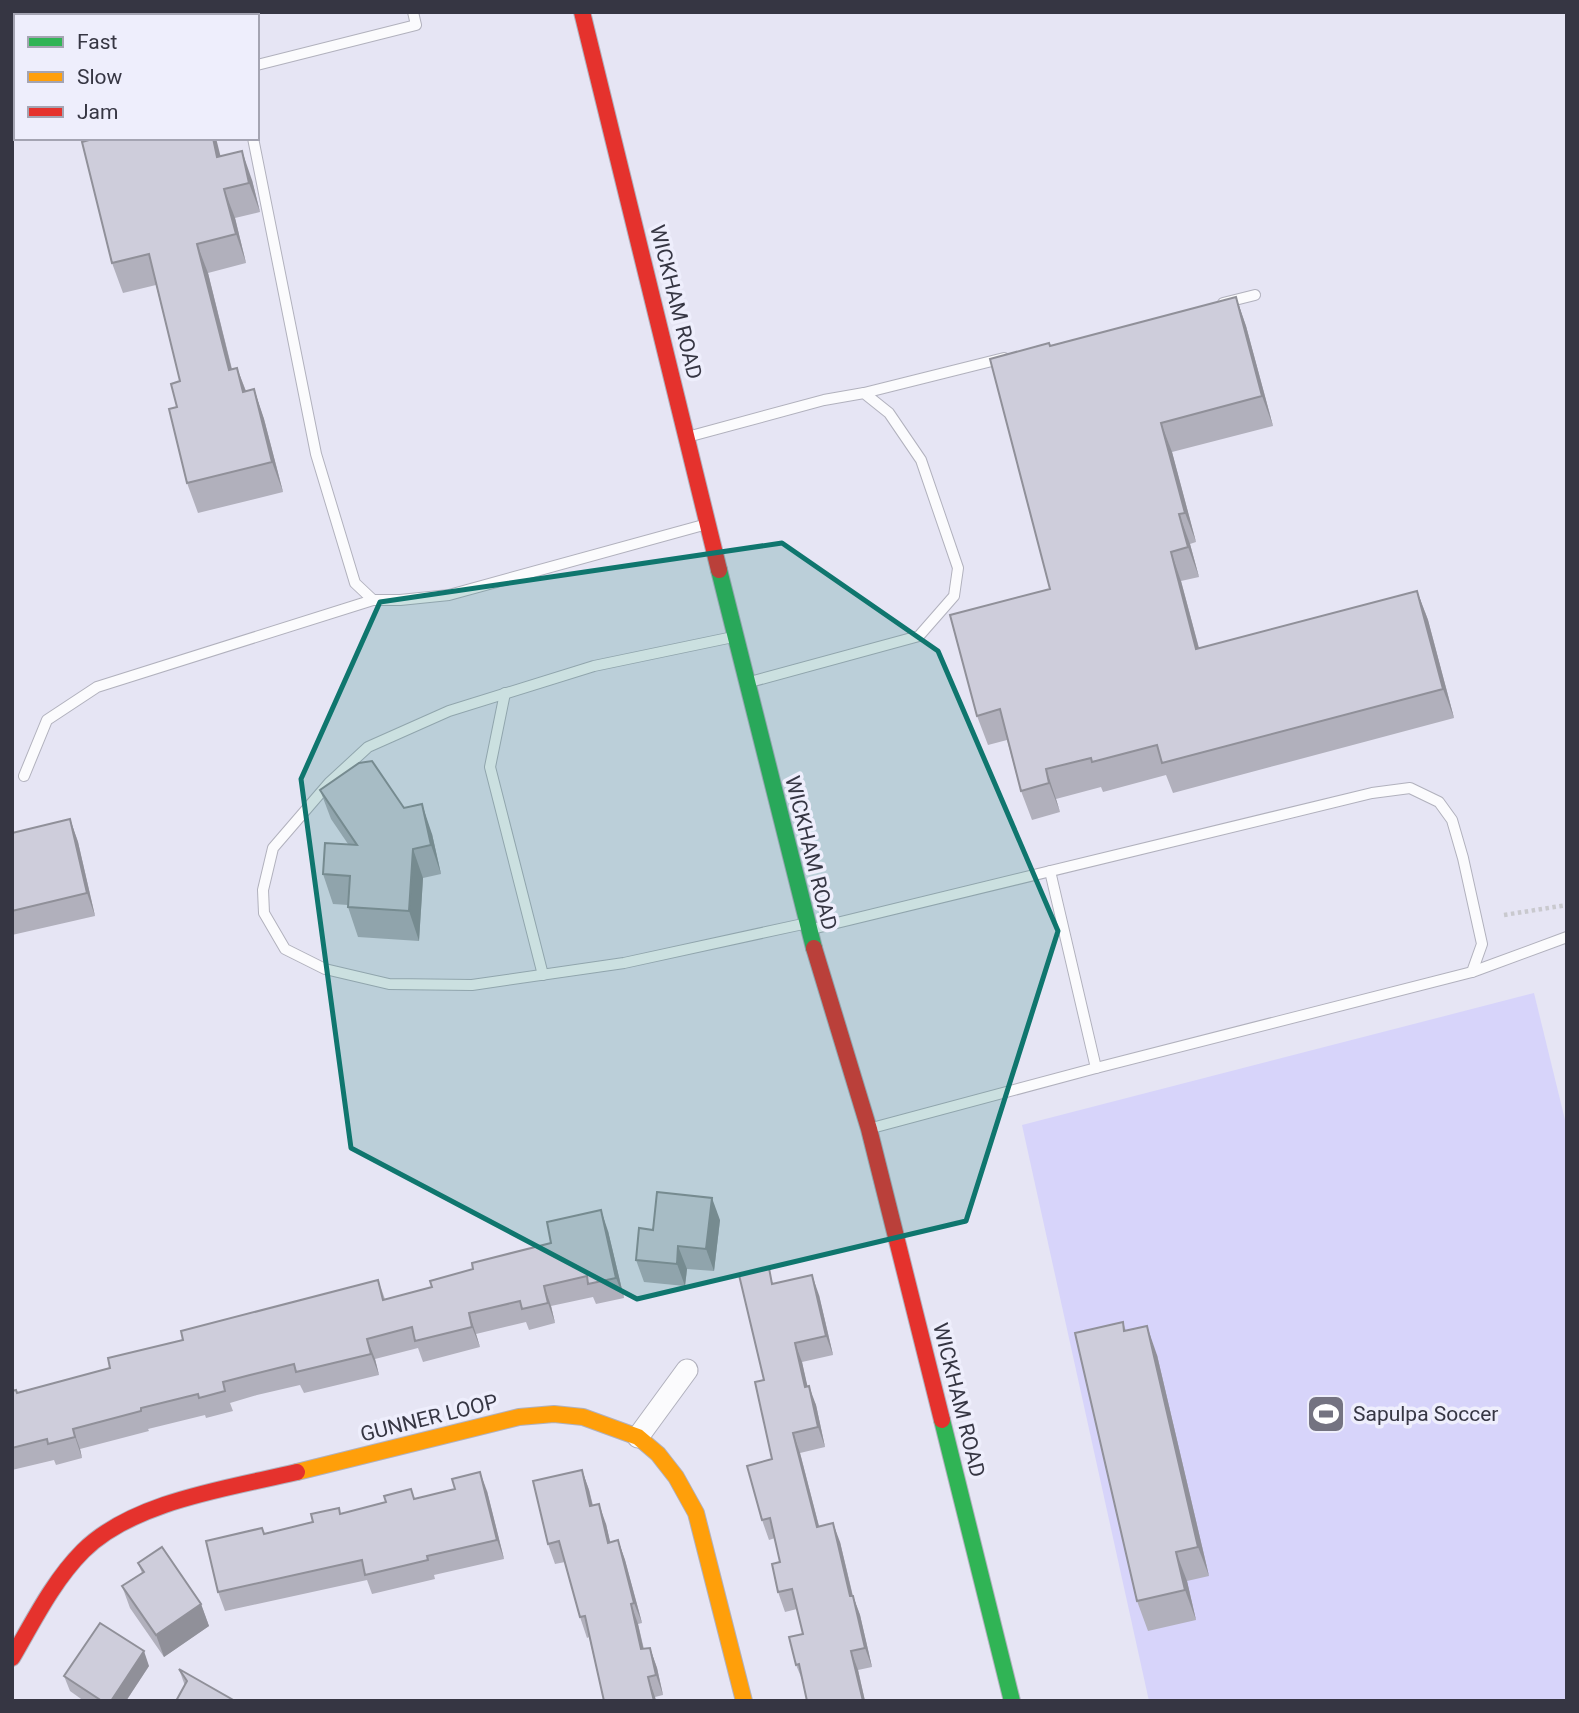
<svg xmlns="http://www.w3.org/2000/svg" width="1579" height="1713" viewBox="0 0 1579 1713" font-family="Roboto,sans-serif">
	<style>
		.green { fill: #d7d4fa }
		.lines { fill: none; stroke-linecap: round; stroke-linejoin: round }
		.lane-casing { stroke: #b1b1bd; stroke-width: 12 }
		.street-casing { stroke: #b1b1bd; stroke-width: 23 }
		.fast-casing { stroke: #b1b1bd; stroke-width: 18 }
		.slow-casing { stroke: #b1b1bd; stroke-width: 18 }
		.jam-casing { stroke: #b1b1bd; stroke-width: 18 }
		.path { stroke: #c9c9ce; stroke-width: 4.5; stroke-dasharray: 3.5 3.5; stroke-linecap: butt }
		.lane { stroke: #fbfbfd; stroke-width: 10 }
		.street { stroke: #fbfbfd; stroke-width: 21 }
		.fast { stroke: #30b455; stroke-width: 16 }
		.slow { stroke: #ff9f0a; stroke-width: 16 }
		.jam { stroke: #e5322d; stroke-width: 16 }
		.wall { fill: #b1b0bc }
		.shaded-wall { fill: #909099 }
		.building { fill: #cecddb; stroke: #909099; stroke-width: 2 }
		.marked { fill: #0f766e; fill-opacity: 0.2; stroke: #0f766e; stroke-width: 5; stroke-linejoin: round }
		.labels { text-anchor: middle; dominant-baseline: central; stroke-width: 7; stroke-linejoin: round; paint-order: stroke }
		.street-label { font-size: 21px; fill: #363643; stroke: #eeeefc }
		.poi-label { font-size: 21px; fill: #363643; stroke: #eeeefc; text-anchor: start }
	</style>
	<rect width="100%" height="100%" fill="#e6e5f4"/>
	<!-- green -->
	<path class="green" d="M1534,993L1567,1128V1701H1149L1022,1125Z"/>
	<g class="lines">
		<defs>
			<g id="lane">
				<path d="M62,12L63,16"/>
				<path d="M117,16L131,12"/>
				<path d="M257,65L416,25L413,12"/>
				<path d="M253,138L316,454L355,583L373,600H400L449,595L707,524"/>
				<path d="M1223,303L1255,295"/>
				<path d="M864,393L1004,358"/>
				<path d="M691,436L824,400L864,393L889,413L921,460L958,568L954,596L919,636L750,682"/>
				<path d="M733,637L594,666L449,711L368,747L329,783L273,848L263,890L264,913L285,949L325,969L389,984L472,985L624,963L803,924"/>
				<path d="M505,693L490,767L543,975"/>
				<path d="M24,776L47,720L97,687L373,600"/>
				<path d="M1050,871L1096,1068"/>
				<path d="M812,929L1372,793L1410,788L1439,802L1452,820L1463,858L1482,944L1472,972L1096,1068L872,1128"/>
				<path d="M1472,972L1567,937"/>
			</g>
			<path id="street" d="M638,1437L687,1370"/>
			<g id="fast">
				<path d="M719,570L814,948"/>
				<path d="M942,1420L1012,1701"/>
			</g>
			<path id="slow" d="M297,1472L519,1417L554,1414L583,1417L638,1437L658,1454L676,1477L696,1513L744,1701"/>
			<g id="jam">
				<path d="M582,12L719,570"/>
				<path d="M814,948L869,1129L942,1420"/>
				<path d="M12,1658C33,1622 53,1581 83,1551C133,1501 230,1488 297,1472"/>
			</g>
		</defs>
		<!-- lane casing -->
		<use href="#lane" class="lane-casing"/>
		<!-- street casing -->
		<use href="#street" class="street-casing"/>
		<!-- fast casing -->
		<use href="#fast" class="fast-casing"/>
		<!-- slow casing -->
		<use href="#slow" class="slow-casing"/>
		<!-- jam casing -->
		<use href="#jam" class="jam-casing"/>
		<!-- path -->
		<path class="path" d="M1504,915L1567,905"/>
		<!-- lane -->
		<use href="#lane" class="lane"/>
		<!-- street -->
		<use href="#street" class="street"/>
		<!-- fast -->
		<use href="#fast" class="fast"/>
		<!-- slow -->
		<use href="#slow" class="slow"/>
		<!-- jam -->
		<use href="#jam" class="jam"/>
	</g>
	<!-- wall -->
	<g class="wall">
		<path d="M221,156L252,180L260,212L235,218L246,263L208,273L232,369L237,368L246,391L254,389L264,419L283,492L198,513L187,483L177,407L180,381L156,285L123,293L112,263Z"/>
		<path d="M1236,297L1246,326L1273,426L1172,452L1196,542L1190,544L1199,577L1181,581L1199,648L1417,591L1428,620L1454,718L1173,793L1166,775L1103,792L1101,787L1056,799L1060,812L1032,820L1021,791L1007,740L988,745L977,716L1050,589V346Z"/>
		<path d="M320,790L404,808L432,834L441,874L423,878L419,941L358,937L348,907V905L333,904L323,874L348,844L331,819Z"/>
		<path d="M70,819L78,842L95,916L12,935V833Z"/>
		<path d="M720,1220L714,1271L687,1269L685,1286L644,1282L636,1260L653,1230Z"/>
		<path d="M608,1231L624,1298L596,1304L593,1297L551,1306L555,1323L529,1330L526,1322L476,1334L480,1347L423,1362L418,1348L375,1359L379,1375L304,1393L300,1385L257,1395L230,1403L233,1411L206,1418L205,1415L148,1429L149,1431L80,1449L82,1458L56,1465L54,1460L12,1470V1391L18,1393L110,1368L183,1340L378,1280L385,1299L432,1287L473,1269Z"/>
		<path d="M774,1284L819,1295L833,1355L802,1362L807,1386L816,1405L825,1447L800,1453L819,1526L840,1542L853,1596L860,1615L872,1667L858,1670L865,1701H807L804,1684L796,1665L803,1634L797,1609L785,1612L778,1592L780,1562L775,1538L769,1540L762,1520L772,1459L764,1380Z"/>
		<path d="M1123,1322L1126,1331L1157,1355L1209,1576L1187,1581L1196,1620L1148,1631L1137,1601Z"/>
		<path d="M582,1470L589,1490L593,1505L606,1524L610,1542L618,1540L625,1560L642,1623L638,1624L644,1649L650,1648L657,1668L663,1695L655,1697L656,1701H604L589,1637L587,1638L580,1617L565,1562L555,1564L548,1544Z"/>
		<path d="M487,1491L504,1559L434,1575L435,1579L372,1594L367,1580L225,1611L218,1592L265,1534L341,1514L415,1499Z"/>
		<path d="M138,1563L201,1604L209,1626L164,1657L130,1608L122,1586L142,1573Z"/>
		<path d="M149,1666L126,1701H84L70,1691L64,1676Z"/>
		<path d="M179,1669L235,1701L185,1686Z"/>
	</g>
	<!-- shaded-wall -->
	<g class="shaded-wall">
		<path d="M213,138H216L228,186L217,157Z"/>
		<path d="M242,151L252,180L260,212L249,183Z"/>
		<path d="M224,189L235,218L246,263L236,234Z"/>
		<path d="M197,244L208,273L239,399L229,370Z"/>
		<path d="M1236,297L1246,326L1273,426L1262,396Z"/>
		<path d="M237,368L248,397L243,392Z"/>
		<path d="M254,389L264,419L283,492L272,462Z"/>
		<path d="M1161,423L1172,452L1196,542L1185,513Z"/>
		<path d="M1179,514L1190,544L1199,577L1188,547Z"/>
		<path d="M1171,552L1181,581L1207,679L1196,649Z"/>
		<path d="M1417,591L1428,620L1454,718L1443,689Z"/>
		<path d="M1046,769L1056,799L1060,812L1049,783Z"/>
		<path d="M422,804L432,834L441,874L431,845Z"/>
		<path d="M70,819L78,842L95,916L87,893Z"/>
		<path d="M413,849L423,878L419,941L409,911Z"/>
		<path d="M712,1198L720,1220L714,1271L706,1249Z"/>
		<path d="M601,1210L608,1231L624,1298L616,1278Z"/>
		<path d="M678,1246L687,1269L685,1286L677,1264Z"/>
		<path d="M812,1275L819,1295L833,1355L826,1336Z"/>
		<path d="M544,1286L551,1306L555,1323L548,1303Z"/>
		<path d="M469,1313L476,1334L480,1347L472,1327Z"/>
		<path d="M1147,1326L1157,1355L1209,1576L1198,1547Z"/>
		<path d="M367,1339L375,1359L379,1375L371,1354Z"/>
		<path d="M795,1343L802,1362L812,1406L805,1387Z"/>
		<path d="M809,1386L816,1405L825,1447L818,1427Z"/>
		<path d="M73,1429L80,1449L82,1458L75,1437Z"/>
		<path d="M793,1433L800,1453L824,1546L817,1527Z"/>
		<path d="M582,1470L589,1490L597,1526L590,1506Z"/>
		<path d="M480,1472L487,1491L504,1559L497,1540Z"/>
		<path d="M599,1504L606,1524L615,1563L608,1543Z"/>
		<path d="M833,1523L840,1542L855,1606L853,1596L860,1615L872,1667L865,1648L850,1596Z"/>
		<path d="M618,1540L625,1560L642,1623L634,1603Z"/>
		<path d="M1176,1552L1187,1581L1196,1620L1185,1590Z"/>
		<path d="M201,1604L209,1626L164,1657L156,1635Z"/>
		<path d="M631,1604L638,1624L648,1670L641,1649Z"/>
		<path d="M650,1648L657,1668L663,1695L656,1675Z"/>
		<path d="M144,1651L149,1666L126,1701H111Z"/>
		<path d="M851,1651L858,1670L865,1701H863Z"/>
		<path d="M648,1677L655,1697L656,1701H654Z"/>
	</g>
	<!-- building -->
	<g class="building">
		<path d="M96,138H213L217,157L242,151L249,183L224,189L236,234L197,244L229,370L237,368L243,392L254,389L272,462L187,483L169,409L177,407L171,384L180,381L149,254L112,263L82,142Z"/>
		<path d="M1236,297L1262,396L1161,423L1185,513L1179,514L1188,547L1171,552L1196,649L1417,591L1443,689L1162,763L1157,745L1092,762L1091,758L1046,769L1049,783L1021,791L1000,709L977,716L950,615L1050,589L990,359L1049,343L1050,346Z"/>
		<path d="M372,761L404,808L422,804L431,845L413,849L409,911L348,907L350,876L323,874L325,843L357,845L320,790L359,763Z"/>
		<path d="M70,819L87,893L12,911V833Z"/>
		<path d="M657,1192L712,1198L706,1249L678,1246L677,1264L636,1260L639,1228L653,1230Z"/>
		<path d="M601,1210L616,1278L588,1284L587,1276L544,1286L548,1303L522,1309L520,1301L469,1313L472,1327L415,1341L412,1327L367,1339L371,1354L296,1372L294,1364L250,1375L223,1382L225,1391L199,1398L198,1394L141,1408V1411L73,1429L75,1437L48,1444L47,1439L12,1448V1391L16,1390L17,1393L110,1368L108,1358L183,1340L181,1331L378,1280L383,1300L432,1287L430,1281L473,1269L472,1263L551,1243L547,1222Z"/>
		<path d="M769,1268L772,1284L812,1275L826,1336L795,1343L805,1387L809,1386L818,1427L793,1433L817,1527L833,1523L850,1596H853L865,1648L851,1651L863,1701H807L799,1664L796,1665L789,1637L803,1634L792,1589L778,1592L772,1564L780,1562L770,1518L762,1520L747,1466L772,1459L755,1382L764,1380L739,1275Z"/>
		<path d="M1123,1322L1124,1331L1147,1326L1198,1547L1176,1552L1185,1590L1137,1601L1075,1333Z"/>
		<path d="M582,1470L590,1506L599,1504L608,1543L618,1540L634,1603L631,1604L641,1649L650,1648L656,1675L648,1677L654,1701H604L585,1616L580,1617L559,1541L548,1544L533,1481Z"/>
		<path d="M480,1472L497,1540L427,1556L428,1560L365,1575L362,1560L218,1592L206,1541L262,1528L264,1534L313,1522L311,1514L339,1508L340,1514L386,1502L384,1496L411,1489L414,1499L455,1489L452,1479Z"/>
		<path d="M162,1547L201,1604L156,1635L122,1586L144,1572L138,1563Z"/>
		<path d="M100,1623L144,1651L111,1701H102L64,1676Z"/>
		<path d="M179,1669L235,1701H176L187,1681Z"/>
	</g>
	<!-- marked area -->
	<path class="marked" d="M782,543L938,651L1058,931L966,1221L637,1299L351,1148L301,779L380,602Z"/>
	<!-- icons -->
	<defs>
		<symbol id="stadium-square" viewBox="-11 -11 22 22"><rect x="-9" y="-9" width="18" height="18" rx="4" fill="#747381" stroke="#eeeefc"/><path d="M0-5a6.5 5 0 1 0 0 10a6.5 5 0 1 0 0-10ZM-3.5-1.8h7v3.6h-7Z" fill="#fff"/></symbol>
	</defs>
	<g fill-rule="evenodd">
		<use href="#stadium-square" x="1304" y="1392" width="44" height="44"/>
	</g>
	<g class="labels">
		<!-- street labels -->
		<g class="street-label">
			<text transform="translate(676 302) rotate(76)">WICKHAM ROAD</text>
			<text transform="translate(811 853) rotate(76)">WICKHAM ROAD</text>
			<text transform="translate(959 1400) rotate(76)">WICKHAM ROAD</text>
			<text transform="translate(429 1418) rotate(-14)">GUNNER LOOP</text>
		</g>
		<!-- poi labels -->
		<g class="poi-label">
			<text x="1353" y="1414">Sapulpa Soccer</text>
		</g>
	</g>
	<!-- border -->
	<rect width="1579" height="1713" fill="none" stroke="#363643" stroke-width="28"/>
	<!-- legend -->
	<rect x="14" y="14" width="245" height="126" fill="#eeeefc" stroke="#a4a4b2" stroke-width="2"/>
	<rect x="28" y="37" width="35" height="10" fill="#30b455" stroke="#a4a4b2" stroke-width="2"/>
	<text x="77" y="49" font-size="21" fill="#363643">Fast</text>
	<rect x="28" y="72" width="35" height="10" fill="#ff9f0a" stroke="#a4a4b2" stroke-width="2"/>
	<text x="77" y="84" font-size="21" fill="#363643">Slow</text>
	<rect x="28" y="107" width="35" height="10" fill="#e5322d" stroke="#a4a4b2" stroke-width="2"/>
	<text x="77" y="119" font-size="21" fill="#363643">Jam</text>
</svg>
